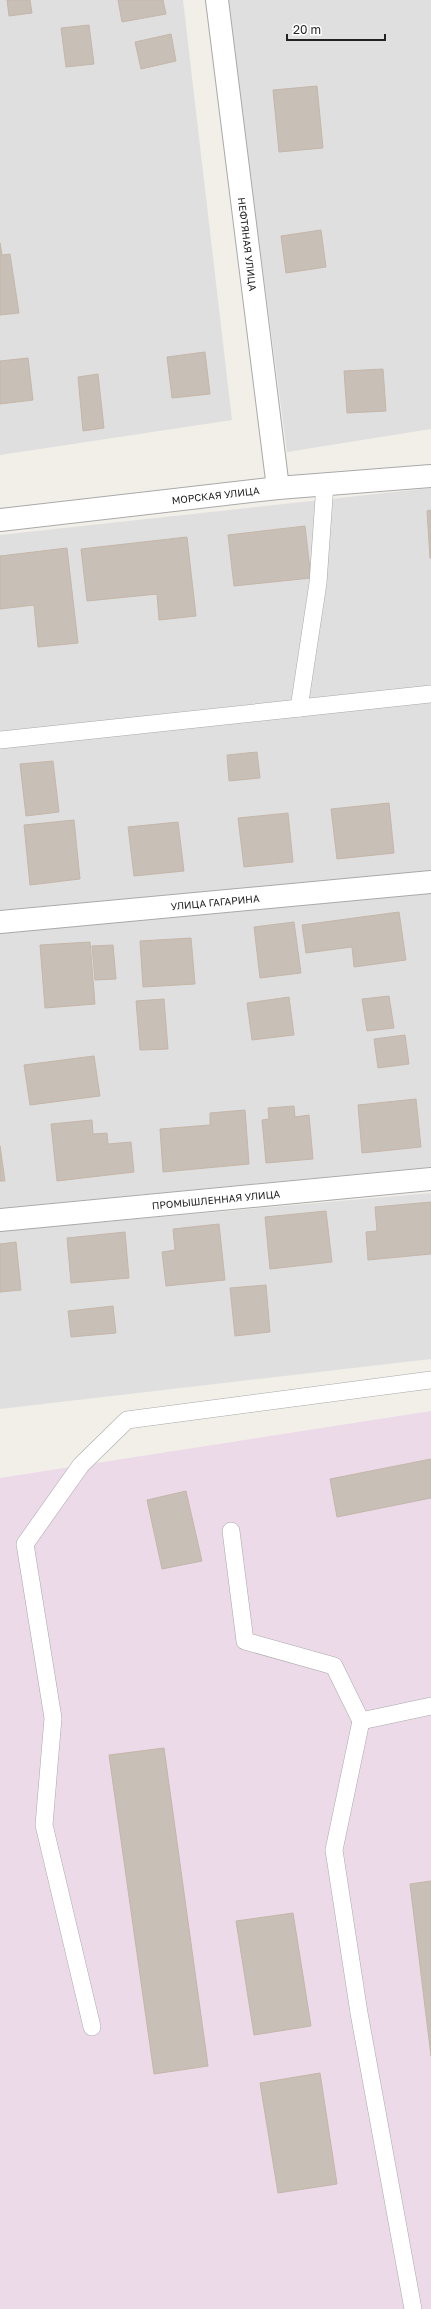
<svg xmlns="http://www.w3.org/2000/svg" width="431" height="2309" viewBox="0 0 431 2309" font-family="'Golos Text',sans-serif">
	<style>
		.residential { fill: #e0dfdf }
		.industrial { fill: #ecdae8 }
		.building { fill: #c8bfb7; stroke: #c5b6a9 }
		.lines { fill: none; stroke-linecap: round; stroke-linejoin: round }
		.lane-casing { stroke: #a9a9a9; stroke-width: 18 }
		.street-casing { stroke: #a9a9a9; stroke-width: 24 }
		.lane { stroke: #fff; stroke-width: 17 }
		.street { stroke: #fff; stroke-width: 22 }
		.labels { text-anchor: middle; dominant-baseline: central; stroke-width: 4; stroke-linejoin: round; paint-order: stroke }
		.street-label { font-size: 10px; fill: #222; stroke: #fff }
	</style>
	<rect width="100%" height="100%" fill="#f2efe8"/>
	<!-- residential -->
	<g class="residential">
		<path d="M0,0H183L232,420L0,455Z"/>
		<path d="M227,0H431V429L287,452Z"/>
		<path d="M431,488V872L0,910V535Z"/>
		<path d="M431,891V1167L0,1208V931Z"/>
		<path d="M431,1193V1359L0,1409V1231Z"/>
	</g>
	<!-- industrial -->
	<path class="industrial" d="M431,1411V2309H0V1478Z"/>
	<!-- building -->
	<g class="building">
		<path d="M7,0H30L32,13L9,16Z"/>
		<path d="M118,0H163L166,14L122,22Z"/>
		<path d="M89,25L94,64L66,67L61,28Z"/>
		<path d="M171,34L176,61L141,69L135,42Z"/>
		<path d="M317,86L323,148L279,152L273,90Z"/>
		<path d="M321,230L326,267L286,273L281,236Z"/>
		<path d="M0,243L2,255L10,254L19,313L0,315Z"/>
		<path d="M205,352L210,394L172,398L167,357Z"/>
		<path d="M28,358L33,400L0,404V361Z"/>
		<path d="M383,369L386,411L347,413L344,371Z"/>
		<path d="M98,374L104,428L83,431L78,377Z"/>
		<path d="M431,510V558H430L427,511Z"/>
		<path d="M305,526L311,578L234,586L228,535Z"/>
		<path d="M187,537L196,616L159,620L157,594L87,601L81,549Z"/>
		<path d="M67,548L78,643L38,647L34,605L0,609V556Z"/>
		<path d="M257,752L260,778L229,781L227,755Z"/>
		<path d="M53,761L59,812L26,816L20,764Z"/>
		<path d="M389,803L394,853L337,859L331,809Z"/>
		<path d="M288,813L293,862L244,867L238,818Z"/>
		<path d="M74,820L80,879L30,885L24,825Z"/>
		<path d="M178,822L184,871L134,876L128,827Z"/>
		<path d="M399,912L406,960L354,967L352,947L306,953L302,925Z"/>
		<path d="M294,922L301,973L260,978L254,927Z"/>
		<path d="M191,938L195,984L143,987L140,941Z"/>
		<path d="M90,942L95,1004L45,1008L40,945Z"/>
		<path d="M113,945L116,979L95,980L92,946Z"/>
		<path d="M389,996L394,1028L367,1031L362,999Z"/>
		<path d="M289,997L294,1035L252,1040L247,1003Z"/>
		<path d="M164,999L168,1049L140,1050L136,1001Z"/>
		<path d="M405,1035L409,1064L378,1068L374,1039Z"/>
		<path d="M94,1056L100,1096L30,1105L24,1065Z"/>
		<path d="M416,1099L421,1147L362,1153L358,1105Z"/>
		<path d="M294,1106L295,1117L309,1115L313,1159L266,1163L262,1120L269,1119L268,1108Z"/>
		<path d="M245,1110L249,1164L163,1172L160,1129L210,1125V1113Z"/>
		<path d="M92,1120L93,1134L107,1133L108,1144L131,1142L134,1172L57,1181L51,1124Z"/>
		<path d="M0,1146L5,1181H0Z"/>
		<path d="M431,1202V1254L368,1260L366,1232L377,1231L375,1207Z"/>
		<path d="M326,1211L332,1262L270,1269L265,1217Z"/>
		<path d="M219,1224L225,1280L166,1286L162,1252L175,1250L173,1229Z"/>
		<path d="M125,1232L129,1278L71,1283L67,1238Z"/>
		<path d="M16,1242L21,1290L0,1292V1244Z"/>
		<path d="M266,1285L270,1332L235,1336L230,1288Z"/>
		<path d="M113,1306L116,1333L71,1337L68,1311Z"/>
		<path d="M431,1459V1498L337,1517L330,1479Z"/>
		<path d="M186,1491L202,1561L162,1569L147,1500Z"/>
		<path d="M164,1748L208,2066L154,2074L109,1755Z"/>
		<path d="M431,1881V2056L410,1884Z"/>
		<path d="M293,1913L311,2026L254,2035L236,1921Z"/>
		<path d="M320,2073L337,2184L278,2193L260,2083Z"/>
	</g>
	<g class="lines">
		<defs>
			<g id="lane">
				<path d="M299,708L318,583L325,484"/>
				<path d="M0,740L431,694"/>
				<path d="M231,1531L245,1641L334,1666L361,1721L431,1706"/>
				<path d="M361,1721L334,1850L359,2013L413,2309"/>
				<path d="M92,2027L44,1825L53,1718L25,1544L81,1465L127,1420L431,1380"/>
			</g>
			<g id="street">
				<path id="s1" d="M217,0L278,488"/>
				<path id="s2" d="M0,520L278,488L431,476"/>
				<path id="s3" d="M0,922L431,882"/>
				<path id="s4" d="M0,1220L431,1179"/>
			</g>
		</defs>
		<!-- lane casing -->
		<use href="#lane" class="lane-casing"/>
		<!-- street casing -->
		<use href="#street" class="street-casing"/>
		<!-- lane -->
		<use href="#lane" class="lane"/>
		<!-- street -->
		<use href="#street" class="street"/>
	</g>
	<g class="labels">
		<!-- street labels -->
		<g class="street-label">
			<text stroke="none"><textPath href="#s1" startOffset="246">НЕФТЯНАЯ УЛИЦА</textPath></text>
			<text stroke="none"><textPath href="#s2" startOffset="217">МОРСКАЯ УЛИЦА</textPath></text>
			<text stroke="none"><textPath href="#s3" startOffset="216">УЛИЦА ГАГАРИНА</textPath></text>
			<text stroke="none"><textPath href="#s4" startOffset="217">ПРОМЫШЛЕННАЯ УЛИЦА</textPath></text>
		</g>
	</g>
	<!-- scale -->
	<path d="M287 34v6h98v-6" fill="none" stroke="#222222" stroke-width="2"/>
	<text x="293" y="34" font-size="12" fill="#222222" stroke="#ffffff" stroke-width="3" paint-order="stroke">20 m</text>
</svg>
